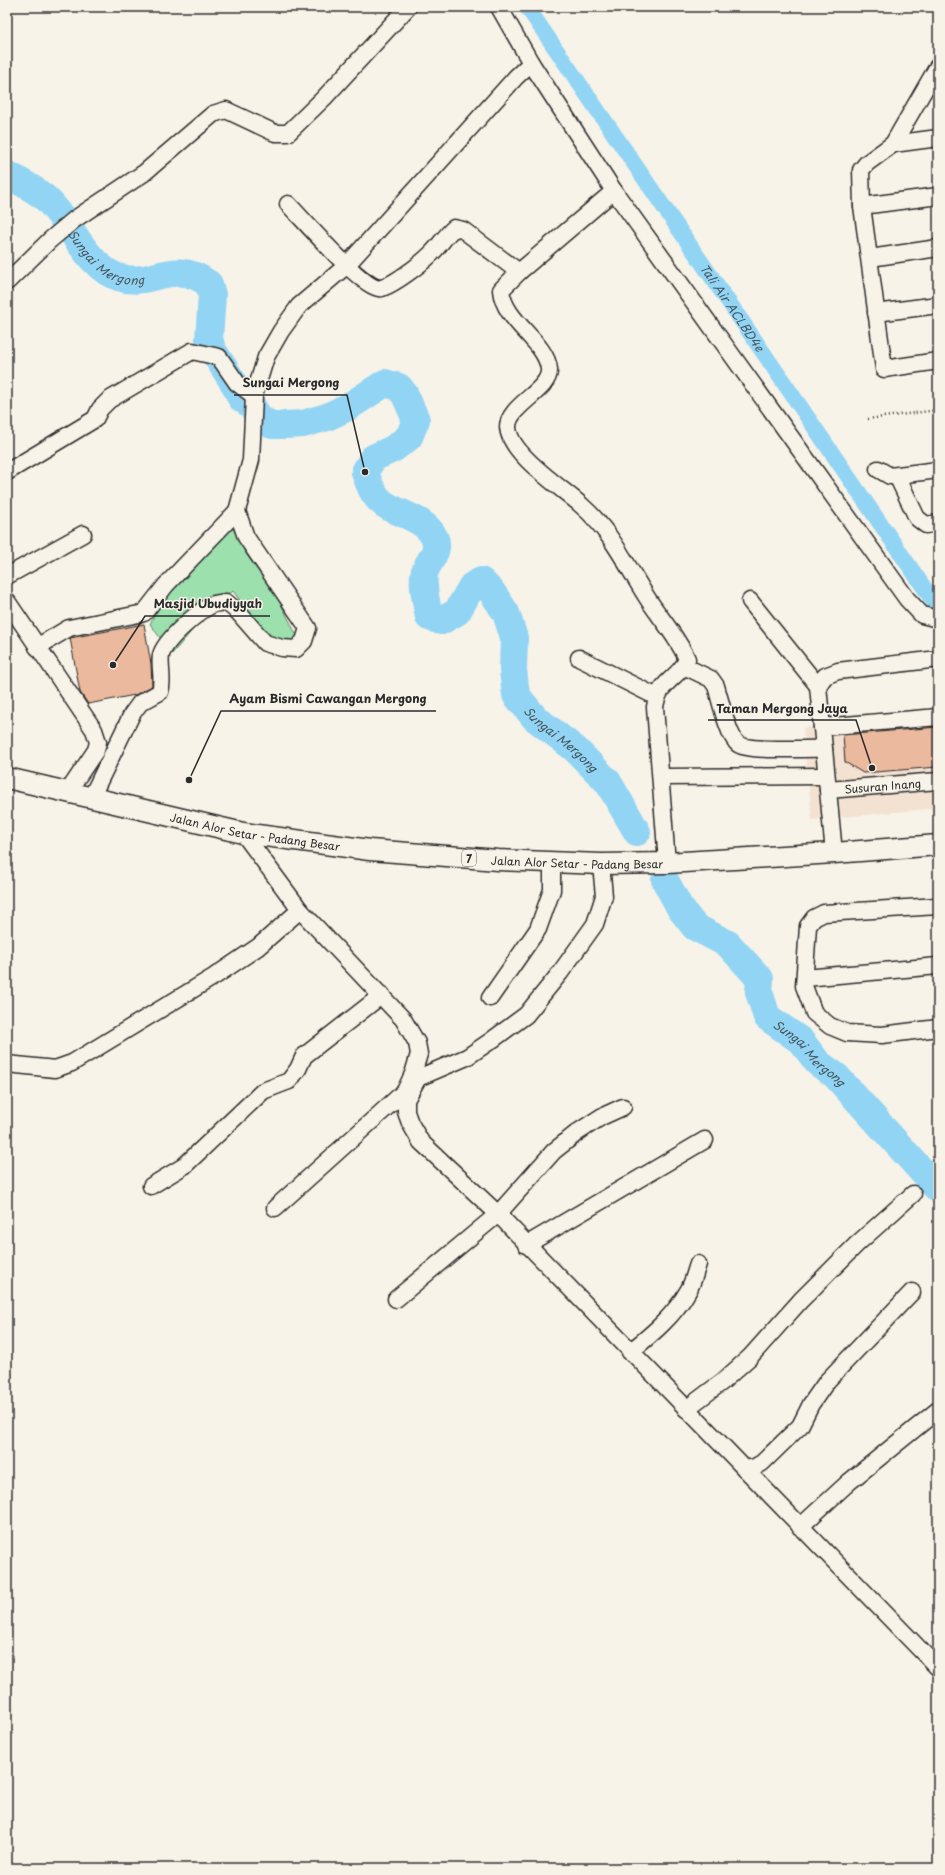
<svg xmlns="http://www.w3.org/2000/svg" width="945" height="1875" viewBox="0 0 945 1875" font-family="'Playpen Sans',sans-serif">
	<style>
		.built { fill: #f3e2d2 }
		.green { fill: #9be0ad; stroke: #63866c }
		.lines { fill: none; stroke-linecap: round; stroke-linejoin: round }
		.canal { stroke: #92d4f4; stroke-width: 16 }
		.river { stroke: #92d4f4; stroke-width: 28 }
		.building { fill: #ebb99d; stroke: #2b2b2b }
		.minor-casing { stroke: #2b2b2b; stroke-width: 19 }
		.major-casing { stroke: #2b2b2b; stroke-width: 23 }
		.path { stroke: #2b2b2b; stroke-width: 2.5; stroke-dasharray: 1 3; stroke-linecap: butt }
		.minor { stroke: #f7f3e8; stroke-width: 16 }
		.major { stroke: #f7f3e8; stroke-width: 20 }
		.labels { text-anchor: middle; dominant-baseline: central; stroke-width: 3; stroke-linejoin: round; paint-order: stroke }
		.shield { fill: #f7f3e8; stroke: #686764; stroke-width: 1 }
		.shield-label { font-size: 10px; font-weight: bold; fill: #2b2b2b }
		.street-label { font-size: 11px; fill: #2b2b2b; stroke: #f7f3e8 }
		.water-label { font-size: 12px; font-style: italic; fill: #45555d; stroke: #f7f3e8 }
		.leader { fill: none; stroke: #2b2b2b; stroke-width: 1.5 }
		.callout-dot { fill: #2b2b2b; stroke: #f7f3e8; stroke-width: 1.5 }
		.callout-label { font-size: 12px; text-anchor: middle; font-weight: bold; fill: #2b2b2b; stroke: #f7f3e8; stroke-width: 3; stroke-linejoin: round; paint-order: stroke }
	</style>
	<rect width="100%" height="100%" fill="#f7f3e8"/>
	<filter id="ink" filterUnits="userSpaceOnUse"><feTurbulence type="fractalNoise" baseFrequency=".025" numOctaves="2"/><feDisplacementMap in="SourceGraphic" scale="8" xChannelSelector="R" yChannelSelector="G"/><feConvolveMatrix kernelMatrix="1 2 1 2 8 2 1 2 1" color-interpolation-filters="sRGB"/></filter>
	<g filter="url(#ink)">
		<!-- built -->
		<path class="built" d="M938,715V808L812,820L803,728Z"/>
		<!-- green -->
		<path class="green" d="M230,522L246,554L279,600L298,638L290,646L269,643L256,622L233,591L195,627L172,654L150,624L163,600Z"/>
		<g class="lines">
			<!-- canal -->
			<path class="canal" id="s1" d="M527,7L938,608"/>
			<!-- river -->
			<g class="river">
				<path id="s2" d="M7,174C19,181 33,188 44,197C69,218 86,267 118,277C153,289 171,256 209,284L212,295L209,339L212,349L235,385L241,398L252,406L260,419L272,425H285L303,424L327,417L348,407L385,383L399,387L405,395L416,420L409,437L393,449L373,458L365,472C369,484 373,496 384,504C399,514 426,519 434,537C441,550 429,560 425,571C421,582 427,605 429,617L441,621L457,612L472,586L481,581L492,592L506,613L514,638L513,670L516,695L535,718L575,749L608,782L637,832"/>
				<path id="s3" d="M665,880L680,908L695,927L728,944L760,979L759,992L767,1017L801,1041L818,1063L836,1076L938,1189"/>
			</g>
		</g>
		<!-- building -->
		<g class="building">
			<path d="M144,624L151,664L152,686L135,695L88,704L80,692L70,638Z"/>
			<path d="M938,727V767L863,773L845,762L843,735Z"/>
		</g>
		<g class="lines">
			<defs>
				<g id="minor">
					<path d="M499,7L531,63L614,191L907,599L922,615L938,619"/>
					<path d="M938,66L893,144L867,163L861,170L862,206L884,369L938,361"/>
					<path d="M893,144L938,138"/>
					<path d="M614,191L519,272L501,290C504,322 546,341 549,369C551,390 508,405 508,427C509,454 561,487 581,505C610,530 626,564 646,596C659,617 677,636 687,659C679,679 659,680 655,707L667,863"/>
					<path d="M288,204C302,218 366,293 382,288C396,283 421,264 432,253C440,245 445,236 454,228L463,230L519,272"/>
					<path d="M862,206L938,196"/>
					<path d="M870,258L938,248"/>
					<path d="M7,282L50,240L75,219L144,173L213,114L226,110L275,133H288L324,98L408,7"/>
					<path d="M876,313L938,305"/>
					<path d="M878,469L890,476L938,470"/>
					<path d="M7,472L95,419L100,409L109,400L192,351L219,357L237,383L254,396"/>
					<path d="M897,476L917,518L926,525L938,523"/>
					<path d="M7,576L83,534"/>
					<path d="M7,601L94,730L98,742L96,750L67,793"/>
					<path d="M750,601L818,686"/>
					<path d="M37,647L69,628L144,613L166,585L237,511"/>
					<path d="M579,658L657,697"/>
					<path d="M684,666L711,679L716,686C720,699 728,736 738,744C748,752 808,748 824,749"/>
					<path d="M822,727L938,717"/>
					<path d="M661,777L826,776"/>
					<path id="s4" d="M828,790L938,781"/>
					<path d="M91,798L132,714L140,703L160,692C164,679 159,667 161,655C165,640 199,610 214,604C217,603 222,603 226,602L238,612L265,643L282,648L296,649L304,641L308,628L246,537L237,511L251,460L254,396L266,357L281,331L299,306L346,266L516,77L531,63"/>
					<path d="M243,833L300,910L403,1019L417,1043L419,1054L413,1074L405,1091L275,1208"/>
					<path d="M834,853L818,686L825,676L838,671L938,659"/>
					<path d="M601,864L604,896L595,924L560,973L526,1015L492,1040L467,1057L418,1078L406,1100V1112L410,1123L421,1142L498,1214L938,1668"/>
					<path d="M938,906L824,913L814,918L808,926L804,986L814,1013L830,1026L847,1033L882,1035L938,1028"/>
					<path d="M805,978L938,966"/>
					<path d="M490,998L538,929L552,890V863"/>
					<path d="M7,1064L55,1069L72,1063L215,976L258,947L300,910"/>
					<path d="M151,1186L184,1166L263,1091L289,1081L298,1069L304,1056L382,995"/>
					<path d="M526,1245L705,1140"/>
					<path d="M396,1299L498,1214L554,1151L578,1132L601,1117L623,1107"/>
					<path d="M630,1352C652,1334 674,1316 688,1291C693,1283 695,1273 698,1264"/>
					<path d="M686,1409L722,1382L750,1357L801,1300L857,1244L913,1194"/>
					<path d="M745,1469L755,1467L762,1463L800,1426L811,1404L827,1381L912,1292"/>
					<path d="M800,1527L849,1482L938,1410"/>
				</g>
				<g id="major">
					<path id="s5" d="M7,778L243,833L370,850L498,860L601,864L667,863L834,853L938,845"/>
				</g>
			</defs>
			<!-- minor casing -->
			<use href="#minor" class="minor-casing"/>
			<!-- major casing -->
			<use href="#major" class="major-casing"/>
			<!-- path -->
			<path class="path" d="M868,419L938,410"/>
			<!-- minor -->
			<use href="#minor" class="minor"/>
			<!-- major -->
			<use href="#major" class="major"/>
		</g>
	</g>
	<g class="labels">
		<!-- shield labels -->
		<rect class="shield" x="462" y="850" width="14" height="16" rx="3"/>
		<g class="shield-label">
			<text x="469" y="858">7</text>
		</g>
		<!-- street labels -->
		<g class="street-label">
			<text stroke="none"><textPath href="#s4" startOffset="55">Susuran Inang</textPath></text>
			<text stroke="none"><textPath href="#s5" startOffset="254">Jalan Alor Setar - Padang Besar</textPath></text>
			<text stroke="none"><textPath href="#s5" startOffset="578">Jalan Alor Setar - Padang Besar</textPath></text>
		</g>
		<!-- water labels -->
		<g class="water-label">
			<text stroke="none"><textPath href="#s2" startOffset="134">Sungai Mergong</textPath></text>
			<text stroke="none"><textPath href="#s1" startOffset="364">Tali Air ACLBD4e</textPath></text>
			<text stroke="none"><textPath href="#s2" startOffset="1107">Sungai Mergong</textPath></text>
			<text stroke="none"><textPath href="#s3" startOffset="236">Sungai Mergong</textPath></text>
		</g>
	</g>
	<!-- callouts -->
	<path class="leader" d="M365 472L347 395H234M113 665L145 616H270M189 780L221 711H436M872 768L856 720H708"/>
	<g class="callout-dot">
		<circle cx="365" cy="472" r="4"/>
		<circle cx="113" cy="665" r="4"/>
		<circle cx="189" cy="780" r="4"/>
		<circle cx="872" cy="768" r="4"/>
	</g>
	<g class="callout-label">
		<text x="291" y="387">Sungai Mergong</text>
		<text x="208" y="608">Masjid Ubudiyyah</text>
		<text x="328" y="703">Ayam Bismi Cawangan Mergong</text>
		<text x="782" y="713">Taman Mergong Jaya</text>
	</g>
	<!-- margin -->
	<rect width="945" height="1875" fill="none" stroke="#f7f3e8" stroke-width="24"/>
	<rect x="12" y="12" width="921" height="1851" fill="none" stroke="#2b2b2b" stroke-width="1.5" filter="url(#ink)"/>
</svg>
